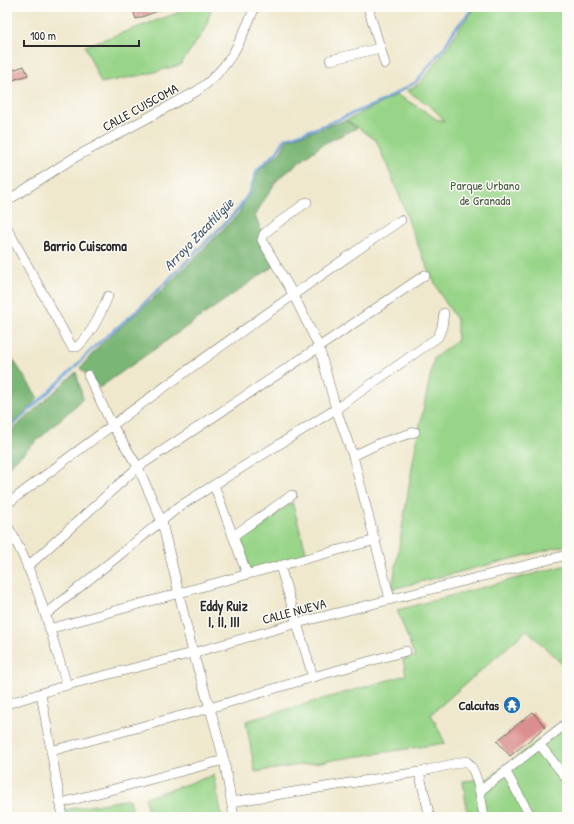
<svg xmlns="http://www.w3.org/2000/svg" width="574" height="824" viewBox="0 0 574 824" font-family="'Patrick Hand',sans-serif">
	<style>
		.green { fill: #99d589; stroke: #62805a }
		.forest { fill: #7ab675; stroke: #527050 }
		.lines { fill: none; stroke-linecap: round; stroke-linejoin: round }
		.stream { stroke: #6ba3da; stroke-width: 2.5 }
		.building { fill: #da8e8d }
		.minor-casing { stroke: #706d64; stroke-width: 10 }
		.minor { stroke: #fff; stroke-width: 9 }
		.labels { text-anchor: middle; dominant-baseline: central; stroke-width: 3; stroke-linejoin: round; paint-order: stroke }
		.street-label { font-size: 13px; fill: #2b2b2b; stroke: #fdfcf7 }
		.park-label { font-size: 13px; fill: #4c5e47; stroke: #fdfcf7 }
		.poi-label { font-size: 13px; font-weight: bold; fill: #2b2b2b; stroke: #fdfcf7; text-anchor: end }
		.water-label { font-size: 14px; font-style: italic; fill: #455b71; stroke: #fdfcf7 }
		.neighbourhood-label { font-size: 14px; font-weight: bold; fill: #2b2b2b; stroke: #fdfcf7 }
	</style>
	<rect width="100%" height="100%" fill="#fdfcf7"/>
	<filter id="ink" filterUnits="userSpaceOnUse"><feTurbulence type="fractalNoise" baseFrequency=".025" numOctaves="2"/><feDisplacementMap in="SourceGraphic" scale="8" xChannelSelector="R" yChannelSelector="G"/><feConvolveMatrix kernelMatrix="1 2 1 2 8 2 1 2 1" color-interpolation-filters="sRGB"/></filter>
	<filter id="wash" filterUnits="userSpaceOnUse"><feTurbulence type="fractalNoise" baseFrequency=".012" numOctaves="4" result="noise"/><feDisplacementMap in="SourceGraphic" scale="16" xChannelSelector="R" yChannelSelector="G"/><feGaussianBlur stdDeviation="0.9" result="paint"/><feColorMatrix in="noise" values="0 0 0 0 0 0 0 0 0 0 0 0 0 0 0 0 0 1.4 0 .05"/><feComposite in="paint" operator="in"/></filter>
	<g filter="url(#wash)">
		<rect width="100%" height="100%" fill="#efe8cd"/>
		<!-- green -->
		<g class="green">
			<path d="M185,7H212L205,29L180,65L147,74L101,83L85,46L186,10Z"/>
			<path d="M476,7H567V545L392,589L416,444L434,358L457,341V320L442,297L429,271L412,231L399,194L376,140L347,120L397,95L425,111L436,119L444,121C435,107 421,100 407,91L420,83L447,48L460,27Z"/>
			<path d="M292,502L307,555L250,570L239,543Z"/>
			<path d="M567,565V669L527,630L431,714L445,743L255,772L246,721L406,675L403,659L415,657L397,610Z"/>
			<path d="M567,718V817H468L463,781L488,779Z"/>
			<path d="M214,775L222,817H149L145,798Z"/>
			<path d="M130,799L134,817H65L64,810Z"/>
		</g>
		<!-- forest -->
		<g class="forest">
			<path d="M346,120L357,128L323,144L277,180L255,215L275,265L99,388L80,368L100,345L157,295L239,213L260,169L280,153L287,140Z"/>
			<path d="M7,350L38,398L21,417L7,428Z"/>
			<path d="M76,372L83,399L7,468V435Z"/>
		</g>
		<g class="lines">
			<!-- stream -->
			<path class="stream" d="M7,431L73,369L95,346L132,315L162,286L238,210L250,191L257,170L277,152L285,139L330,123L349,115L380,102L416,82L445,46L455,29L474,7"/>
		</g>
		<g id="blocks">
			<!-- building -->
			<g class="building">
				<path d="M132,7H166V8L136,19Z"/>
				<path d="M7,56L13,70L24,66L28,75L13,80L7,75Z"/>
				<path d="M533,712L545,727L510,756L497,741Z"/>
			</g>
		</g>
	</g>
	<g filter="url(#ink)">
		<use href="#blocks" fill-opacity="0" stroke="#706d64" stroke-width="1"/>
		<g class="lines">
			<defs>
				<g id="minor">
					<path d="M368,7L385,64"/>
					<path d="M330,60L380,48"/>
					<path d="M7,201L72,159L197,91C230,68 240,42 255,7"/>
					<path d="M307,202L271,228L264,234L262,240L293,294L319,347L336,409L353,456L390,599"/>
					<path d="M7,228L72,347H77C92,334 101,314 108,296"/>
					<path d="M88,375L112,425L138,467L162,522L193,653L210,708L224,760L234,817"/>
					<path d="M353,456L380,443L415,432"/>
					<path d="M214,485L247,574"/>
					<path d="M7,504C136,406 267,312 401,220"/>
					<path d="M7,525C36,574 50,631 67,685"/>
					<path d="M233,536L292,495"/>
					<path d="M280,566L313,677"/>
					<path d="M27,567L138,467L319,347L425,275"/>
					<path d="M45,615L180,506L336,409L438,337L442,327L444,313"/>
					<path d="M49,629L241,576L376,540"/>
					<path d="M41,694L63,817"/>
					<path d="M7,704L67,685L193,653L297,623L567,555"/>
					<path d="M540,745L567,779"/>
					<path d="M51,751L210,708L313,677L406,651"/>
					<path d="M419,772L430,817"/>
					<path d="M506,772L531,817"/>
					<path d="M480,791L567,723"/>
					<path d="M231,802L419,772L466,761C478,769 482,804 484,817"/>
					<path d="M61,803L224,760"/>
				</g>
			</defs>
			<!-- minor casing -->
			<use href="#minor" class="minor-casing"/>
			<!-- minor -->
			<use href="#minor" class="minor"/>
		</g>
	</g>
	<!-- icons -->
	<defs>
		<symbol id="temple-disc" viewBox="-11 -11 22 22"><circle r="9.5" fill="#1f6fb2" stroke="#fdfcf7"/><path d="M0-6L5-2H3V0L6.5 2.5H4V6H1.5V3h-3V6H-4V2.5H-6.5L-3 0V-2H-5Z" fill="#fff"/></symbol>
	</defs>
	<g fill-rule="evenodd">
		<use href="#temple-disc" x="502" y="695" width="20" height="20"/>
	</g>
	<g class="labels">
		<!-- street labels -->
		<g class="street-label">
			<text transform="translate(140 107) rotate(-29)">CALLE CUISCOMA</text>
			<text transform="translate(294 611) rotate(-15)">CALLE NUEVA</text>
		</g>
		<!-- park labels -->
		<g class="park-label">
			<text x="485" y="185">Parque Urbano<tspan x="485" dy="15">de Granada</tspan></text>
		</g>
		<!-- poi labels -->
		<g class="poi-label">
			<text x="499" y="705">Calcutas</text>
		</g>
		<!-- water labels -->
		<g class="water-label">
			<text transform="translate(198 234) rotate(-46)">Arroyo Zacatiligüe</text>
		</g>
		<!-- neighbourhood labels -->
		<g class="neighbourhood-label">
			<text x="85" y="245">Barrio Cuiscoma</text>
			<text x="224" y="605">Eddy Ruiz<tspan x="224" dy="16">I, II, III</tspan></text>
		</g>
	</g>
	<!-- margin -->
	<rect width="574" height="824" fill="none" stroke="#fdfcf7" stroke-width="24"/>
	<!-- scale -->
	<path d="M24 40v6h115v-6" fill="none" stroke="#2b2b2b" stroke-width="2"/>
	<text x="30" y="40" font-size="12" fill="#2b2b2b" stroke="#fdfcf7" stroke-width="3" paint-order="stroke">100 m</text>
</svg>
